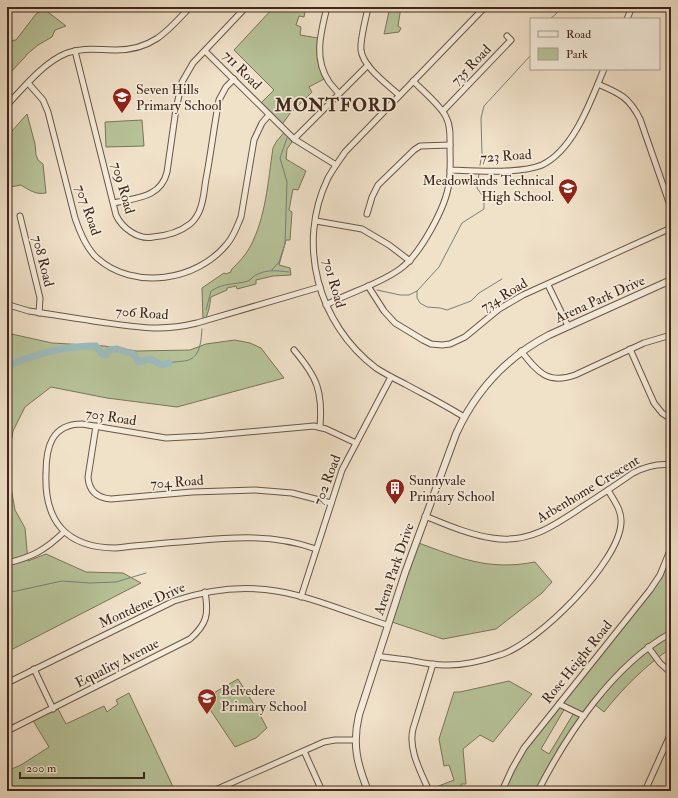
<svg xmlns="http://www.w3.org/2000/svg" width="678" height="798" viewBox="0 0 678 798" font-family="'IM FELL Double Pica',serif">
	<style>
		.green { fill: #b7c399; stroke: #7b745a; fill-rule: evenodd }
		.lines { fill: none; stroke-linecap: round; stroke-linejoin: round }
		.stream { stroke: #77807c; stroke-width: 1 }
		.river { stroke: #9dbcbe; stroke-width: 7 }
		.minor-casing { stroke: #6b5546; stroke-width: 7 }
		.tertiary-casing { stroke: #6b5546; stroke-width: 8 }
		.minor { stroke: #f5ecdc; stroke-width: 5 }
		.tertiary { stroke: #f5ecdc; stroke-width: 6 }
		.labels { text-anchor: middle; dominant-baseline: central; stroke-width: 3.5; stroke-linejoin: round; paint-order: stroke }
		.street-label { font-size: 14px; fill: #3f261a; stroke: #f5ecdc }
		.poi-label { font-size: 14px; fill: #3f261a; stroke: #f5ecdc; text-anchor: start }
		.district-label { font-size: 18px; font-weight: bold; letter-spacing: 1px; fill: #3f261a; stroke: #f5ecdc }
	</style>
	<rect width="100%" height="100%" fill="#f0e1c9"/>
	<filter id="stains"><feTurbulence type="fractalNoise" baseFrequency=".005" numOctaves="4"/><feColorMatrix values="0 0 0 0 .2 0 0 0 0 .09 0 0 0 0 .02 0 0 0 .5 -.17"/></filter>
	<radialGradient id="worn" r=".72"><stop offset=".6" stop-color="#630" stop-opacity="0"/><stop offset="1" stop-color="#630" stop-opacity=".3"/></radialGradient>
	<!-- green -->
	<g class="green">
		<path d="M274,7H306L304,17L299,16L296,25L301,27L300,35L318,38L326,78L309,87L312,92L292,112H291L281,126L260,104L274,90L234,50Z"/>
		<path d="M390,7H401L398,26L401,28L399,32L384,34Z"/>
		<path d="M44,9L66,26L55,30L52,37L38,45L26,55V56L7,76V41L16,40L36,14Z"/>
		<path d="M27,114L35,144L36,155L38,160L43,164L46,193C36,195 29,190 21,185L10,187L7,191V133L10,130L12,131Z"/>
		<path d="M142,120L144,146L106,147L105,122Z"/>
		<path d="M286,130L294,139L287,149L286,159L306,171L298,190L293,189L289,210L292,212L290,240H286L279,265L290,268L291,275L273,276L256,280V284L237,289L236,286L227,288V290L211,297L209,309L205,321H203L202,288L224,273L226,274L231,272V270C238,263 245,256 250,247C266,217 268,181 273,148L276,142Z"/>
		<path d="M7,333L52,343L104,346L137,351L190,350L206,344L235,340L250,343L261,348L284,378L177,407L107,398L51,387L25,407L13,431L9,456V477L15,510L25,528L28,561L46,554L86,572L123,573L141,583L7,652Z"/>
		<path d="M416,542C460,558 487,571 535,562L552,582L542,593L496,629L443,639L389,621Z"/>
		<path d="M671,548V648C645,666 624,687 604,712L594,704L584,716L539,791H502L518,758L650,590ZM565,708L575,711L549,754L541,749Z"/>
		<path d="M238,679L255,706L267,728L256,738L235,747L203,699Z"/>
		<path d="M509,681L532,694L493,742L480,735L463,749L466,784H461L462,791H432L431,789L454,780L449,765L444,766L439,739L454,692H460Z"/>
		<path d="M129,693L175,791H165L164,788L155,791H7V771L21,765L49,747L32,719L57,707L66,724L104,706L107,712L118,704L116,700Z"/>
	</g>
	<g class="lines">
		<!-- stream -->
		<g class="stream">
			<path d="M550,19L556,14L560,7"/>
			<path d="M480,165L482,154L481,118L484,106L531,55"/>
			<path d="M272,270L279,262L285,244L287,182L280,158L287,138"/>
			<path d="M377,290L400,295H409L417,291L439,267L462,223L484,209V198L477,188L479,174"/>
			<path d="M417,291V298L420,303L427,307L440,308L447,310L471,301L479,293L502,279"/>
			<path d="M206,310L211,291C225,282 235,285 248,281C252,279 254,275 258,274C269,269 278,271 289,272"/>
			<path d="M169,363C175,361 183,362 189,360C201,355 201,340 202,329"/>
			<path d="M7,593L62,581L90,583L116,582L146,573"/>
		</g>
		<!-- river -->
		<path class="river" d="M7,366C35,354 65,346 96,346L102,354L106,355L109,350L117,349L134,354L138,362L150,359L162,365L169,363"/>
		<defs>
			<g id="minor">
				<path d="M327,7C321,32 313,58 329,82C332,86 336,90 339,94"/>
				<path d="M368,7C366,19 360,38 361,50C363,67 387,84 399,95"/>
				<path d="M627,19L632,7"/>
				<path d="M671,45V57"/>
				<path d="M75,51L116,215C122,228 138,240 153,237C165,236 180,232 190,224C194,221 197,216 199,212C204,201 204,190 206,179C211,153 214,126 219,100L226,87L234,79"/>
				<path d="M205,51L294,139L336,165"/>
				<path d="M28,83L43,100L48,112L75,218C80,233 86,248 97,258C134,291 197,281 227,244C234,236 237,226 241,217L254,140L262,123L269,115"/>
				<path d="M598,84C619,93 629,97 640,119L671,208"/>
				<path d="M7,105C24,87 44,62 67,53C83,47 99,50 116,50C152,50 167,32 190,7"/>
				<path d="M443,111L511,40L507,36"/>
				<path d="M294,139L368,65"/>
				<path d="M450,170C475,171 520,174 542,165C574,150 591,100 604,69"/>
				<path d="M114,203C135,198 161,198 167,172L176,109L182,82L193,63L246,7"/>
				<path d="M367,214L372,197L378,185L414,150L420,146L450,145"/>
				<path d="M20,216L40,298L39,313"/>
				<path d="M316,221L362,229L389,245L410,261"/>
				<path d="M548,285L568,326"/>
				<path d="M368,286L384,311L395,323L423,340L431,344L442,345L450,344L465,337L499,309L523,295L671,228"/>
				<path d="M7,303L12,306L29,311C53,315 76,318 100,322C137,327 160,332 197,323L320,287"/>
				<path d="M326,305C350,292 378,285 400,269C420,255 446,207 449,183C451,171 450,159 450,147C450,137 451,126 446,117C442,107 422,90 413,81"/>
				<path d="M630,349L654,403L662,413L671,419"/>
				<path d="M294,350C317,377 323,391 320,427"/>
				<path d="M521,351C537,371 547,385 575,375L644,343L671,335"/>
				<path d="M464,417C445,405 425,395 405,384C395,379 385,374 376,368C318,324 296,244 328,178C333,169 339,161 345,152L485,7"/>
				<path d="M96,426L88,477C89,491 97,498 111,499L192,492L255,490L292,493L331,503"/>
				<path d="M425,516C447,525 470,535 492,538C528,544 554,526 582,507C599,496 616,485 633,473C645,467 657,463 671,465"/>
				<path d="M316,549C274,534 235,537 192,541C166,543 141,545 116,548C66,548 44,521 46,473C46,448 51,424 82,424L166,438L204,436L314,426L326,429L356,443"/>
				<path d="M7,563C33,557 45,550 64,532"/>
				<path d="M301,597L342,470L391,377"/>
				<path d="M648,647L660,663L671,673"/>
				<path d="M378,656C387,658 398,659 408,660C419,662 432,665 444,665C462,666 482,661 500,655C537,644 619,563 621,523C622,510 614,501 608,490"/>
				<path d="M34,669L53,709"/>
				<path d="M7,683L174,601C207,590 241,585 276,591C314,597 351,614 387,625"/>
				<path d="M559,704L584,716"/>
				<path d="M7,731L190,639C207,624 209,614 205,592"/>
				<path d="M304,751L322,791"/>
				<path d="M213,791L324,742L335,740H355"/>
				<path d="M429,791C421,772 408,750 413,729L433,664"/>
				<path d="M502,791L512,769L524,748L650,590L660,575L671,548"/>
				<path d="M538,791C567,734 614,664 671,633"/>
				<path d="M645,791L671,733"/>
			</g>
			<path id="tertiary" d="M368,791C357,764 352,744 359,715L405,573L456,434C476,390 507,357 549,335L671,280"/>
		</defs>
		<!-- minor casing -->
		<use href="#minor" class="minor-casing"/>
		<!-- tertiary casing -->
		<use href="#tertiary" class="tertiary-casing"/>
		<!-- minor -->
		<use href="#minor" class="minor"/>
		<!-- tertiary -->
		<use href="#tertiary" class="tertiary"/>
	</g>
	<!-- icons -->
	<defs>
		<symbol id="school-pin" viewBox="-11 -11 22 30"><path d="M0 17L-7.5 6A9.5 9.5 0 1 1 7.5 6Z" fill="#8f2418" stroke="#f5ecdc"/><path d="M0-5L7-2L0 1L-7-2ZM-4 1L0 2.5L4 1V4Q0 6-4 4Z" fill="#fff"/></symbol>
		<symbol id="building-pin" viewBox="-11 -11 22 30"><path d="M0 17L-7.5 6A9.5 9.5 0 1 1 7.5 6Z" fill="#8f2418" stroke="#f5ecdc"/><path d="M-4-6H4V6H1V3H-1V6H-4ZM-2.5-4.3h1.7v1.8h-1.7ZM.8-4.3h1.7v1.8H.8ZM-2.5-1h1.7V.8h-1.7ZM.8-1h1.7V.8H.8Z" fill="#fff"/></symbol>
	</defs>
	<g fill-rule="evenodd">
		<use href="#school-pin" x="111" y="86" width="22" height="30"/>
		<use href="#school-pin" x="557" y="177" width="22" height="30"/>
		<use href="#building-pin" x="384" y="477" width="22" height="30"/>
		<use href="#school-pin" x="196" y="687" width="22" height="30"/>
	</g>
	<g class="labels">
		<!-- street labels -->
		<g class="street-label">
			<text transform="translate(471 65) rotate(-46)">735 Road</text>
			<text transform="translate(242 70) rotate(45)">711 Road</text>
			<text transform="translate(506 156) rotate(-4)">723 Road</text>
			<text transform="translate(123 188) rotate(74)">709 Road</text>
			<text transform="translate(88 210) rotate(71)">707 Road</text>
			<text transform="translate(43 261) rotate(76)">708 Road</text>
			<text transform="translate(334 283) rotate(74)">701 Road</text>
			<text transform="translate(504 295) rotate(-31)">734 Road</text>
			<text transform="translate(600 299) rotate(-24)">Arena Park Drive</text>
			<text transform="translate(142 313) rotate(4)">706 Road</text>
			<text transform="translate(111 417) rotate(9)">703 Road</text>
			<text transform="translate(327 480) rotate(-69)">702 Road</text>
			<text transform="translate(177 482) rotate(-4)">704 Road</text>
			<text transform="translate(588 489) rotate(-31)">Arbenhome Crescent</text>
			<text transform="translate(394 569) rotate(-71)">Arena Park Drive</text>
			<text transform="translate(142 605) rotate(-24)">Montdene Drive</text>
			<text transform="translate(577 662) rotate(-51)">Rose Height Road</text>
			<text transform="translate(117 663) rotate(-27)">Equality Avenue</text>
		</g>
		<!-- poi labels -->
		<g class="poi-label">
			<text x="136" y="89">Seven Hills<tspan x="136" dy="16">Primary School</tspan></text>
			<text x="554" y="180" text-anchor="end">Meadowlands Technical<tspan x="554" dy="16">High School.</tspan></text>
			<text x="409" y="480">Sunnyvale<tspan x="409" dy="16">Primary School</tspan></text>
			<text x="221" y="690">Belvedere<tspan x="221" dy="16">Primary School</tspan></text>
		</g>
		<!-- district labels -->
		<g class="district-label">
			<text x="336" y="105">MONTFORD</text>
		</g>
	</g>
	<!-- margin -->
	<rect width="678" height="798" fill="none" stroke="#f0e1c9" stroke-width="24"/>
	<rect x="8" y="8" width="662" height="782" fill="none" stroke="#3f261a" stroke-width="2"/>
	<rect x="12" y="12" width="654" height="774" fill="none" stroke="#3f261a"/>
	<!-- legend -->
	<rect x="530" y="18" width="130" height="52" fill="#f5ecdc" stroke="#ac9d8e"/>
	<rect x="538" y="31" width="20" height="6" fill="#f5ecdc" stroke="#ac9d8e"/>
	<text x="566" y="38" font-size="12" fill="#3f261a">Road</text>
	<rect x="538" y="48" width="20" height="12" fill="#b7c399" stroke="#ac9d8e"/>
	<text x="566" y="58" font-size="12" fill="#3f261a">Park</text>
	<!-- scale -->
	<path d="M20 772v6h124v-6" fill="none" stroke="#3f261a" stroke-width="2"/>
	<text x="26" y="772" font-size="12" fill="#3f261a" stroke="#f5ecdc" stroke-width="3" paint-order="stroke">200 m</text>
	<rect width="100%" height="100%" filter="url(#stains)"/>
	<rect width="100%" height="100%" fill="url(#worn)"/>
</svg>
